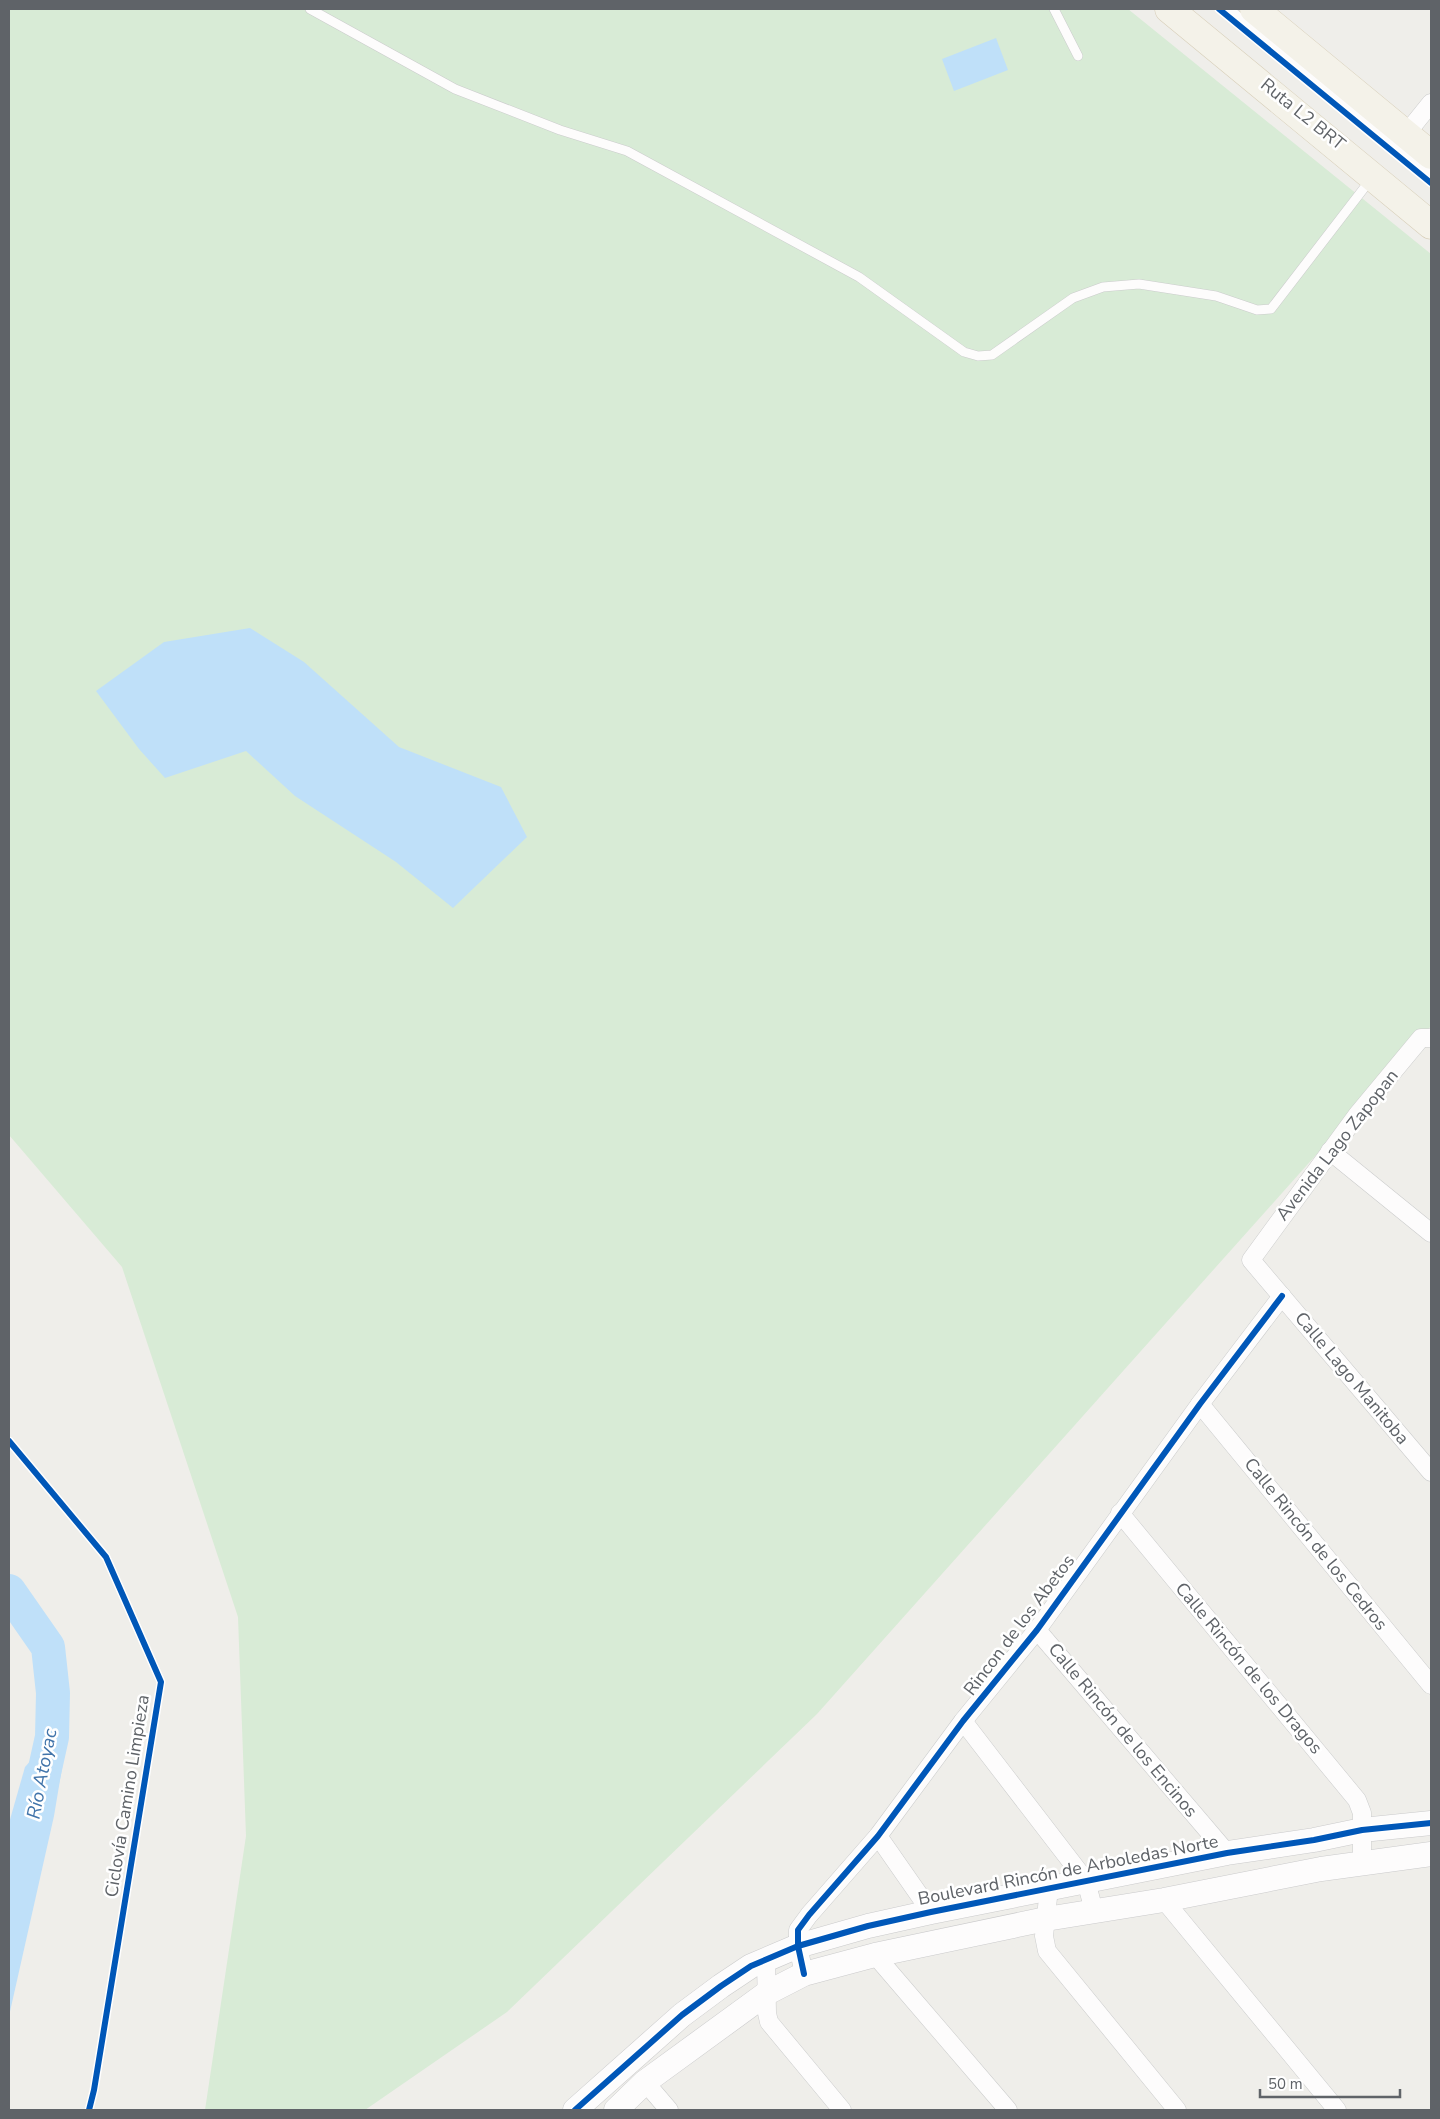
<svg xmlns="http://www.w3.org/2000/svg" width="1440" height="2119" viewBox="0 0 1440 2119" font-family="'Nunito Sans',sans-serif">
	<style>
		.green { fill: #d8ebd6 }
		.water { fill: #bfe0f9 }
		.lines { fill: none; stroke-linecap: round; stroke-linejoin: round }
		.river { stroke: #bfe0f9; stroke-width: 34 }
		.lane-casing { stroke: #cbcccc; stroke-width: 10 }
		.street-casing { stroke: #cbcccc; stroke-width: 19 }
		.secondary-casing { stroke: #cacacb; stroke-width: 25 }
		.primary-casing { stroke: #d7ceb8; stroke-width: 29 }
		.lane { stroke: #fdfcfc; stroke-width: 9 }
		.street { stroke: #fdfcfc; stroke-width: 18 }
		.secondary { stroke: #fdfcfc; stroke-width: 24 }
		.primary { stroke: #f4f2e9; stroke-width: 28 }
		.cycleway-casing { stroke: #fff; stroke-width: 9 }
		.cycleway { stroke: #0057b8; stroke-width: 6 }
		.labels { text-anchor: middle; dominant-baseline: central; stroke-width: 5; stroke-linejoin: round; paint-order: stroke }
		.street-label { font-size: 18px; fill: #5f6368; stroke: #fff }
		.water-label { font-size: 19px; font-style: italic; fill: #4174aa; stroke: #fff }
	</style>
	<rect width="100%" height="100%" fill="#efeeea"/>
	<!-- green -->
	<path class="green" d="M9,9H1128L1431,254V1026L817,1714L507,2012L365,2110H205L246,1836L238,1617L122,1267L9,1135Z"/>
	<!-- water -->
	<g class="water">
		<path d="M996,38L1008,70L954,91L942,59Z"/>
		<path d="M250,628L304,662L399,747L501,787L527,837L453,908L396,862L295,796L246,751L165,778L139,749L96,691L164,642Z"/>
		<path d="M52,1737L63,1762L54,1816L9,2016V1823L25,1767Z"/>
	</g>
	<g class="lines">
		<!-- river -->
		<path class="river" d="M9,1591L48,1647L53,1693L52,1737L42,1782"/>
		<defs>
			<g id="lane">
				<path d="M310,9L455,89L560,130L627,151L859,277L964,352L978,356L992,355L1073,298L1103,287L1139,284L1216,296L1257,310L1271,309L1371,179"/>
				<path d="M1054,9L1078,56"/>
				<path d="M1229,9L1431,174"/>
			</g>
			<g id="street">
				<path d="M1406,134L1431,103"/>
				<path d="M1431,1038H1421L1357,1115L1251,1260L1431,1472"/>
				<path d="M1330,1151L1431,1233"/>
				<path d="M1200,1404L1431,1685"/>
				<path d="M1120,1513L1357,1800L1362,1813V1863"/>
				<path d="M1037,1630L1227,1853"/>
				<path d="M963,1721L1086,1881L1094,1911"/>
				<path d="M878,1836L931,1912"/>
				<path d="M1049,1888L1044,1936L1047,1951L1177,2110"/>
				<path d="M1164,1900L1337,2110"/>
				<path d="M875,1955L1008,2110"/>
				<path d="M766,1959L767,2013L769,2022L842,2110"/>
				<path d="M804,1974L798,1946V1930L809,1915L878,1836L963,1721L1037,1630L1200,1404L1282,1296"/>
				<path d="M645,2082L669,2110"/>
			</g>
			<g id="secondary">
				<path d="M575,2110L682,2015L721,1986L751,1966L798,1946L868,1926L931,1912L1227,1853L1314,1840L1362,1830L1431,1823"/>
				<path d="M616,2110L645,2082L767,1993L804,1974L875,1955L1046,1919L1164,1900L1321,1869L1431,1854"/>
			</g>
			<g id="primary">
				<path d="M1169,9L1431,225"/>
				<path d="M1254,9L1431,155"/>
			</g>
		</defs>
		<!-- lane casing -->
		<use href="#lane" class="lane-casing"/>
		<!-- street casing -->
		<use href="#street" class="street-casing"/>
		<!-- secondary casing -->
		<use href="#secondary" class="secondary-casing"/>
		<!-- primary casing -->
		<use href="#primary" class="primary-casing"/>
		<!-- lane -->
		<use href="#lane" class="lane"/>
		<!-- street -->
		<use href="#street" class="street"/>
		<!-- secondary -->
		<use href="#secondary" class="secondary"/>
		<!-- primary -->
		<use href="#primary" class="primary"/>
		<defs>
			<g id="cycleway">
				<path d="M1219,9L1431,183"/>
				<path d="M9,1441L106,1557L161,1682L94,2090L89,2110"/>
				<path d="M804,1974L798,1946V1930L809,1915L878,1836L963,1721L1037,1630L1200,1404L1282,1296"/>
				<path d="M575,2110L682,2015L721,1986L751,1966L798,1946L868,1926L931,1912L1227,1853L1314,1840L1362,1830L1431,1823"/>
			</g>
		</defs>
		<!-- cycleway casing -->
		<use href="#cycleway" class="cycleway-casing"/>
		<!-- cycleway -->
		<use href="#cycleway" class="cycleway"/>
	</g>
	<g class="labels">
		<!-- street labels -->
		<g class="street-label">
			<text transform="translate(1303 114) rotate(39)">Ruta L2 BRT</text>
			<text transform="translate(1337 1145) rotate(-52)">Avenida Lago Zapopan</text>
			<text transform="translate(1352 1378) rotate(50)">Calle Lago Manitoba</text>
			<text transform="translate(1316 1544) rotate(51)">Calle Rincón de los Cedros</text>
			<text transform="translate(1019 1625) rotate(-53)">Rincon de los Abetos</text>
			<text transform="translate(1249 1668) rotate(50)">Calle Rincón de los Dragos</text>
			<text transform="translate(1123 1730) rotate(50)">Calle Rincón de los Encinos</text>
			<text transform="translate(127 1796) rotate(-81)">Ciclovía Camino Limpieza</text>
			<text transform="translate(1068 1870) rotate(-11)">Boulevard Rincón de Arboledas Norte</text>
		</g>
		<!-- water labels -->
		<g class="water-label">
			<text transform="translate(42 1774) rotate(-79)">Río Atoyac</text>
		</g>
	</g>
	<!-- border -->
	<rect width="1440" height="2119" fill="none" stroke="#5f6368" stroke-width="20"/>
	<!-- scale -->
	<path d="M1260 2089v8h140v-8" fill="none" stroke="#5f6368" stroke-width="2.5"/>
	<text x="1268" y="2089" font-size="15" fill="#5f6368" stroke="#ffffff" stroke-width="4" paint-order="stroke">50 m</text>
</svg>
